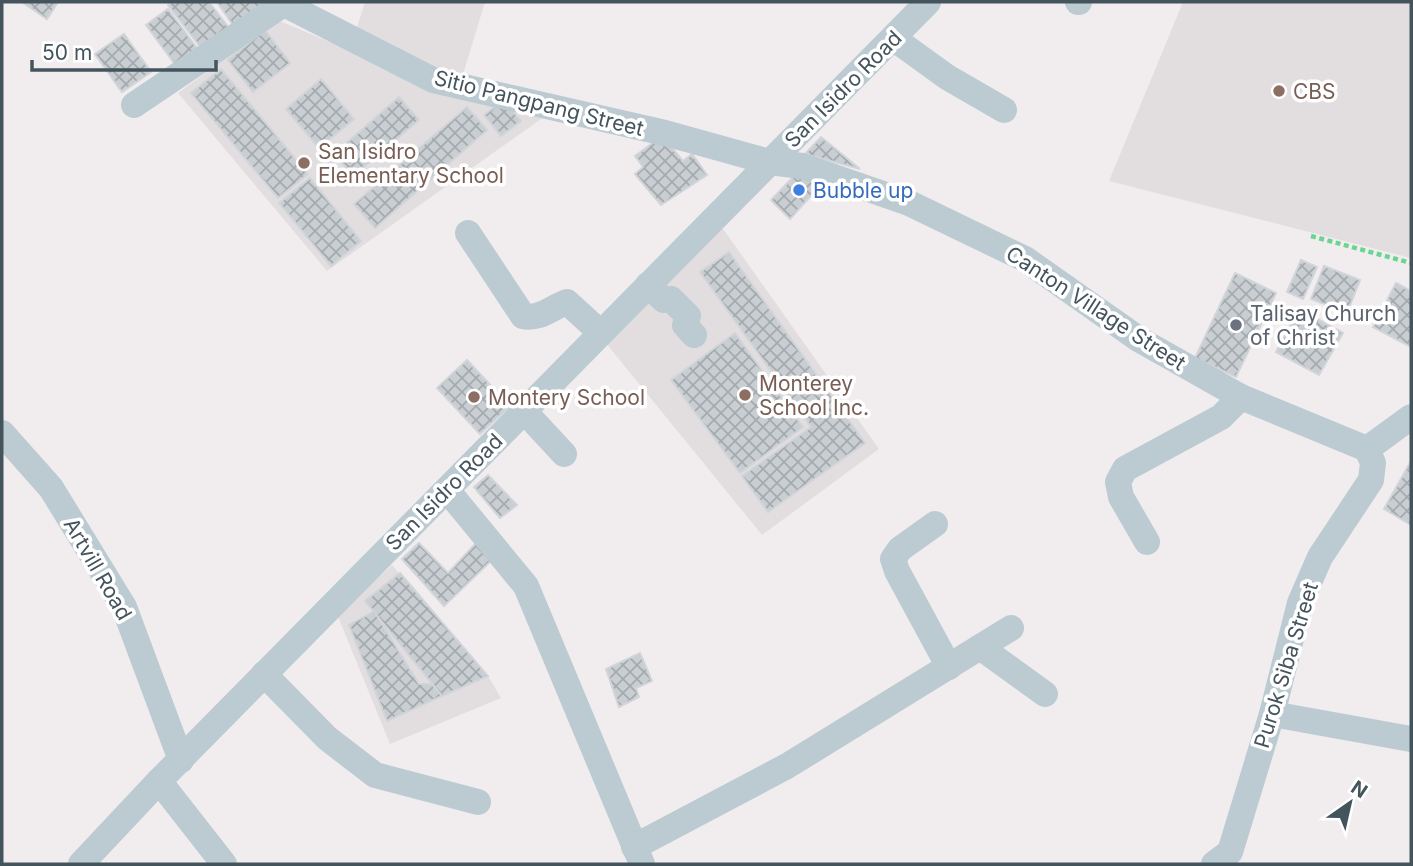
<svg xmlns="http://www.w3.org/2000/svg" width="1413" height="866" viewBox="0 0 1413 866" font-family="Inter,sans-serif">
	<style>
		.education { fill: #e2dee0 }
		.building { fill: url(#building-cross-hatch); stroke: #d1d5da; stroke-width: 2 }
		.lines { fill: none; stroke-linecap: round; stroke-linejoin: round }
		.path { stroke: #6ad593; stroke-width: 4.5; stroke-dasharray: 5 3.5; stroke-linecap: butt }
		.minor { stroke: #bccbd2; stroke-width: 26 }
		.education-dot { fill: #8d6e63; stroke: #fff; stroke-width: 2.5 }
		.shop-dot { fill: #3f7fe0; stroke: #fff; stroke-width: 2.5 }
		.worship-dot { fill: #6b7280; stroke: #fff; stroke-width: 2.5 }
		.labels { text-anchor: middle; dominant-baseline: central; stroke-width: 7; stroke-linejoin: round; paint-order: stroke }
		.street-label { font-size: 21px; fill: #44545d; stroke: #fff }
		.education-label { font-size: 21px; fill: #785e54; stroke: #fff; text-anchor: start }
		.shop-label { font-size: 21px; fill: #366cbe; stroke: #fff; text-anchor: start }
		.worship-label { font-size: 21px; fill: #5b616d; stroke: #fff; text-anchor: start }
	</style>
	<defs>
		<pattern id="building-cross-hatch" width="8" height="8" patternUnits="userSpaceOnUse" patternTransform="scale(1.75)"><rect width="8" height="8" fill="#c9ced3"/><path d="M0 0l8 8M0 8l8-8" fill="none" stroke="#a5aaae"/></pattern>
	</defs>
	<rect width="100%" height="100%" fill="#f1edee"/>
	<!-- education -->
	<g class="education">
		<path d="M365,2H485L461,81L355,33Z"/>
		<path d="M1183,2H1411V258L1109,181Z"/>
		<path d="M277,20L383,64L448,97L502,98L551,112L327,271L178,93Z"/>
		<path d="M721,226L879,449L762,535L605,342Z"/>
		<path d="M392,565L488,676L501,698L390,744L337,614Z"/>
	</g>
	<!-- building -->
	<g class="building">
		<path d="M22,2H58L47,19Z"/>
		<path d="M173,2H209L229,28L202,49L168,5Z"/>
		<path d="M217,2H267L233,25Z"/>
		<path d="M168,9L199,51L177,67L146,25Z"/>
		<path d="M265,30L290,63L253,92L228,60Z"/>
		<path d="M124,34L151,72L122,92L95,54Z"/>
		<path d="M221,69L308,174L278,198L191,93Z"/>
		<path d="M321,79L354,119L319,148L286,109Z"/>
		<path d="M399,97L419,120L353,176L334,154Z"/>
		<path d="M504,100L521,121L501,136L484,115Z"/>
		<path d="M467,107L487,130L375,228L354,204Z"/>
		<path d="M662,136L683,161L692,154L707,175L661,205L635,174L643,167L635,156Z"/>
		<path d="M821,137L860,169L805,154Z"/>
		<path d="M799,171L826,179L790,219L771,200Z"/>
		<path d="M310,178L361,241L331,266L279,203Z"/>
		<path d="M729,252L865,443L768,512L742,476L811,427L700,272Z"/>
		<path d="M1301,260L1317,267L1303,299L1287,292Z"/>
		<path d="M1324,266L1360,280L1347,313L1311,299Z"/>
		<path d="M1235,273L1276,293L1236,377L1195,358Z"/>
		<path d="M1396,283L1411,291V347L1373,327Z"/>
		<path d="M1299,309L1343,333L1319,375L1276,352Z"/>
		<path d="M735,333L803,427L740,473L671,380Z"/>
		<path d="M467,360L510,406L480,434L437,388Z"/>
		<path d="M1411,461V525L1384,509Z"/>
		<path d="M488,475L517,505L500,518L474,487Z"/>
		<path d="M419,543L448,573L476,543L494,558L444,606L402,559Z"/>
		<path d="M400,573L488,676L442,696L365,601Z"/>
		<path d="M374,611L419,684H432L442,696L387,721L349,625Z"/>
		<path d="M640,653L652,681L636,688L639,697L619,707L606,669Z"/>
	</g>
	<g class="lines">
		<!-- path -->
		<path class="path" d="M1311,236L1411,263"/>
		<!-- minor -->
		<g class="minor">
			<path d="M280,2L433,80L665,133L769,162L802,166L909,203L1025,259L1140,340L1241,397L1367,449"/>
			<path d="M1078,2H1079"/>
			<path d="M893,38L947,77L1004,110"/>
			<path d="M134,105L282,5"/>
			<path d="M468,233L523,316C540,320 552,307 567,302L601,333"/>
			<path d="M648,285L664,300L671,299L688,316L685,325L694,335"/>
			<path d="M524,411L564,454"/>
			<path d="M2,433L51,488L124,607L181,760"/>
			<path d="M1367,449L1411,417"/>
			<path d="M447,490L526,586L642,864"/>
			<path d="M935,524L900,549L893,559L897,571L949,667"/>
			<path d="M1147,542L1121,497L1118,482L1125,469L1221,417L1241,397"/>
			<path d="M980,647L1045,694"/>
			<path d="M264,674L327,738L375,775L478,802"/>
			<path d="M1272,714L1411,739"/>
			<path d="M159,781L224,864"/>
			<path d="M634,847L787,766L1011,628"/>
			<path d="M81,864L159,781L928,2"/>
			<path d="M1214,864L1230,852L1272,714L1300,603L1320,557L1371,480L1373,463L1367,449"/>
		</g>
	</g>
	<!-- markers -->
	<g class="education-dot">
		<circle cx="1279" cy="91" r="7"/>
		<circle cx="304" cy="163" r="7"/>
		<circle cx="745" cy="395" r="7"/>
		<circle cx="474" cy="397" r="7"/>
	</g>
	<circle class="shop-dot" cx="799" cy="190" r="7"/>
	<circle class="worship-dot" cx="1236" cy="325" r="7"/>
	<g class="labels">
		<!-- street labels -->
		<g class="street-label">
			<text transform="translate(843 89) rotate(-45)">San Isidro Road</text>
			<text transform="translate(539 103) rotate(14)">Sitio Pangpang Street</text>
			<text transform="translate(1096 308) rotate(33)">Canton Village Street</text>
			<text transform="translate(444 492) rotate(-45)">San Isidro Road</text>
			<text transform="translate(98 569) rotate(60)">Artvill Road</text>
			<text transform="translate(1286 665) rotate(-73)">Purok Siba Street</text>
		</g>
		<!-- education labels -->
		<g class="education-label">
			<text x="1293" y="91">CBS</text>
			<text x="318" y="151">San Isidro<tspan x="318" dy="24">Elementary School</tspan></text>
			<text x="759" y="383">Monterey<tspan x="759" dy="24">School Inc.</tspan></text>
			<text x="488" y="397">Montery School</text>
		</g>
		<!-- shop labels -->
		<g class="shop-label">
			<text x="813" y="190">Bubble up</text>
		</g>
		<!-- worship labels -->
		<g class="worship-label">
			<text x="1250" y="313">Talisay Church<tspan x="1250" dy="24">of Christ</tspan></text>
		</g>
	</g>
	<!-- border -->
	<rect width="1413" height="866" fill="none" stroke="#44545d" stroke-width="7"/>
	<!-- north arrow -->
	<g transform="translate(1350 803) rotate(34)" stroke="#ffffff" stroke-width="5" paint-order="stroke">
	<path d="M0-5L12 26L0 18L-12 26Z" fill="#44545d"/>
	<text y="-10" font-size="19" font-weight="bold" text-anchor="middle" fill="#44545d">N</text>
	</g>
	<!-- scale -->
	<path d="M32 60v10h184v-10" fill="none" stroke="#44545d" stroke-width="3.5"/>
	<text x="42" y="60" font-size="21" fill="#44545d" stroke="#ffffff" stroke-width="5" paint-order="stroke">50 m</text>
</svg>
